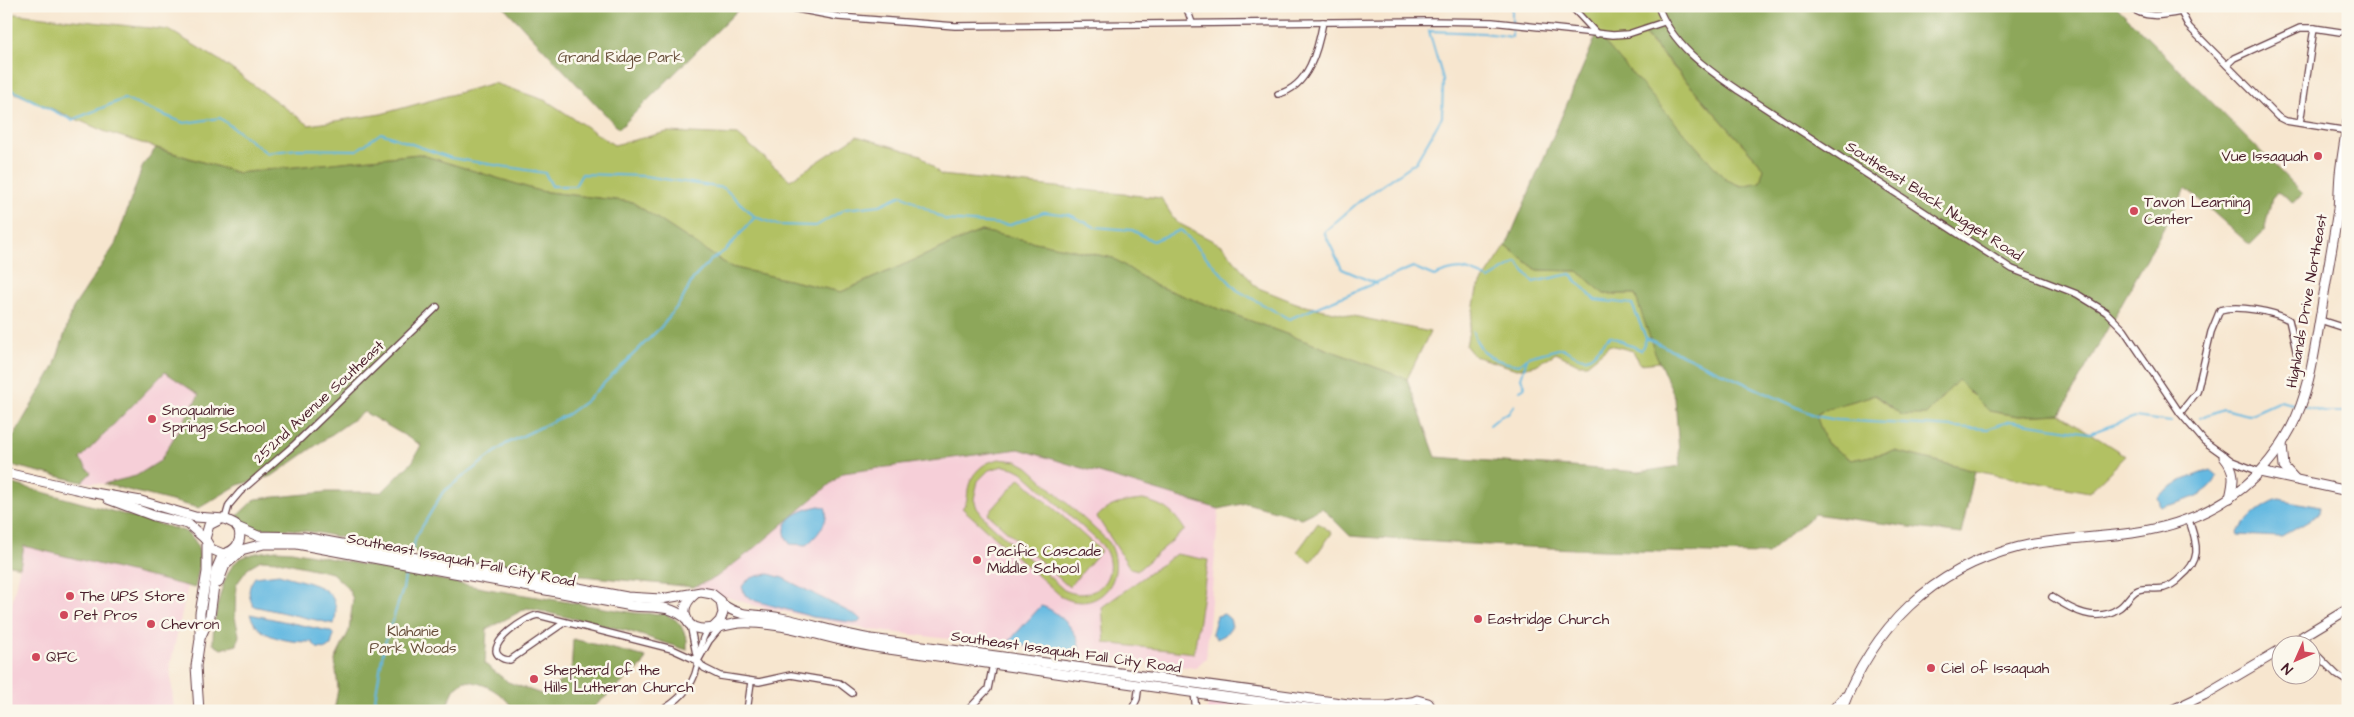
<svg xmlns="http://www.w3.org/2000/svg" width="2354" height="717" viewBox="0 0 2354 717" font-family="'Architects Daughter',sans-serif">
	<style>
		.built { fill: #f6cfd8 }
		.green { fill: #b2c164; stroke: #7e7048; fill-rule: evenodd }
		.forest { fill: #8da75a; stroke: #6c6342 }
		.water { fill: #65b9e1; stroke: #586c86 }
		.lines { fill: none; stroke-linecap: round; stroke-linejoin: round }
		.stream { stroke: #65b9e1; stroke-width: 2 }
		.street-casing { stroke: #643d44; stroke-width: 8 }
		.secondary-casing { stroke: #643d44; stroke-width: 11 }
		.street { stroke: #fff; stroke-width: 5.5 }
		.secondary { stroke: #fff; stroke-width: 9 }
		.poi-dot { fill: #d1495b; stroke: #fbf7ec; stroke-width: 2 }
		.labels { text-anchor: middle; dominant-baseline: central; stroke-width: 5; stroke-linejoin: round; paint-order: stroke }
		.park-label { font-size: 15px; fill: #69503c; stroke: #fbf7ec }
		.poi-label { font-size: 15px; fill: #4a1f2b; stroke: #fbf7ec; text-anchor: start }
		.street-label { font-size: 15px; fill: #4a1f2b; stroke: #fbf7ec }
	</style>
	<rect width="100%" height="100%" fill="#fbf7ec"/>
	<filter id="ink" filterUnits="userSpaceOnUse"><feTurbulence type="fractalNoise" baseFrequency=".02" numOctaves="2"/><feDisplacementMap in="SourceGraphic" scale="10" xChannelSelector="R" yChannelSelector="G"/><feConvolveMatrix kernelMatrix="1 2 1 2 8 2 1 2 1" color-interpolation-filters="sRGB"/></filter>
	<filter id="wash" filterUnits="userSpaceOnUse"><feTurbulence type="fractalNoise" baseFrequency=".0096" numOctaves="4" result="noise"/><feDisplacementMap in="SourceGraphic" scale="20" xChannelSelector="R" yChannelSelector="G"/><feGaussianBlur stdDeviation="1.12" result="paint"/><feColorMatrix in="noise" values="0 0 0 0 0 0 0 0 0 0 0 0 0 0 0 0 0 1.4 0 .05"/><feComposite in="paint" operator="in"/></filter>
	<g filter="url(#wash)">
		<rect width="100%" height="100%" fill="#f7e6cf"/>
		<!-- built -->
		<g class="built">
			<path d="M165,372L199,395L160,461L136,476L104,484L82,482L91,473L80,459Z"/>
			<path d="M1019,449L1219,509L1206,658L1195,668L865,629L757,606L693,587L715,578L755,548L843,473Z"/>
			<path d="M24,546L188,586L170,666L174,711H6V631Z"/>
			<path d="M1208,701L1271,711H1207Z"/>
		</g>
		<!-- green -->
		<g class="green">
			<path d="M1571,6H1657L1664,22L1641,31L1764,168L1760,182L1741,186L1725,180L1597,34Z"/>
			<path d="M6,13L169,30L219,60L309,125L381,114L494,83L547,101L614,145L667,132L738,135L790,180L857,136L921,155L941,175L1161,198L1176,222L1223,246L1256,287L1301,305L1430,332L1407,379L1154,285L1113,258L981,231L841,292L731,267L632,202L539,191L419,154L238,173L106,132L6,89Z"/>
			<path d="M1506,246L1537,270L1578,271L1604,294H1635L1660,362L1640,364L1633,351L1610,345L1587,364H1578L1556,353L1536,365L1517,369L1474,356L1466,346L1477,290Z"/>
			<path d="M1958,380L1989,411L2019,416L2060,414L2126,456L2089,492L1975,471L1895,451L1851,460L1826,443L1816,416L1825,409L1875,395L1902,415Z"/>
			<path d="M999,459L1017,461L1028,467L1109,542C1129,576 1100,616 1062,597L962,508C968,502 967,497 968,489C971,473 983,462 999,459ZM1003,466L1014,468L1022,472L1102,545C1123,574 1096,605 1064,590L987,521L977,508L974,499L978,481L989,470Z"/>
			<path d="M1020,478L1101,551L1069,587L988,514Z"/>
			<path d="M1143,500C1164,505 1173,511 1185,530L1138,570L1130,568L1097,517C1110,503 1124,502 1143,500Z"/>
			<path d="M1318,523L1332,533L1311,562L1297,552Z"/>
			<path d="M1176,554L1208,560L1194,653L1105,643L1102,607Z"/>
		</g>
		<!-- forest -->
		<g class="forest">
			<path d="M503,6H742L619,129Z"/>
			<path d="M1658,6H2116L2303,194L2293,203L2287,197L2277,192L2272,198L2264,231L2250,245L2186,188L2060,414L2019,416L1989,411L1958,380L1926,415H1902L1875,395L1825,409L1816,415L1826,443L1851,460L1895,451L1975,471L1961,534L1814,514L1767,554C1628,552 1489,547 1350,536L1322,508L1301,518L1246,503L1219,509L1019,449L843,473L755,548L715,578L693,587L492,567L319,533L288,529H257L250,526L237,516L255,499L327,492H382L413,461L421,445L364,412L272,476L238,485L199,508L104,484L136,476L160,461L199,395L165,372L80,459L91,473L82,482L6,464V440L13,437L54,367L73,308L115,245L143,165L156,148L238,173L419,154L539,191L632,202L731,267L841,292L981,231L1113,258L1154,285L1407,379L1436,457L1639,472L1680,466L1675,398L1654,350L1635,294H1604L1578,271L1537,270L1506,246L1597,34L1725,179L1741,186L1760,182L1764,168L1641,30L1664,22Z"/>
			<path d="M6,482L184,531C206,543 199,567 195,588L24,546L20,567L6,564Z"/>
			<path d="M276,550L292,551L488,589L635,613L665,614L676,620L681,626L687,639V650L628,631L527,608L487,629L485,664L508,682L541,694L571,675L573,639L646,657L643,665L589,711H512L513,708C501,692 484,682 464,681L455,688L444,711H334L338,689L335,660L349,631L353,599L348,588L332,573L278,561L261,560L249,567L236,585L235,617L239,635L237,645L221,649L213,644C212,625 222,571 238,560C249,553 263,552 276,550Z"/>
		</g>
		<!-- water -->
		<g class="water">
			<path d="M2210,470L2217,476C2211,495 2180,503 2161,507L2158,497C2172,483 2192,476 2210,470Z"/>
			<path d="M2279,499L2320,507L2319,514L2280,537L2238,535L2237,532C2248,519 2262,504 2279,499Z"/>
			<path d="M819,506L825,507C831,520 816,538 806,545L790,544C773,521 802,509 819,506Z"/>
			<path d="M279,574C307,584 345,584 334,624L253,606C248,594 247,588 255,577Z"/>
			<path d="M769,574L783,578L857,616L861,620L858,623L813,617L756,601L745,595L742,587C747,577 759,575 769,574Z"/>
			<path d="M1041,606C1056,609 1081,633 1079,649L1066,651L1010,644L1011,639Z"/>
			<path d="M250,614L329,631L334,634L331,645L326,649L317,648L312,642C290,642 257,639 250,614Z"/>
			<path d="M1224,614L1230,619L1232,626L1225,635L1217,639L1212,633L1217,616Z"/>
		</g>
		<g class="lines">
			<!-- stream -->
			<g class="stream">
				<path d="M6,87L72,120L124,99L184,123L220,118L267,153L297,149L357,150L381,133L451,158L545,173L552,186H575L582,174L644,176L724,188L755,217L778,225L816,226L845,209L880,205L902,195L946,220L1010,225L1044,212L1070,215L1095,227L1132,230L1153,241L1181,230L1237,290L1289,319L1413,267L1434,276C1459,265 1465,268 1489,279L1517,262L1533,282L1570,274L1595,300L1632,304L1646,338L1816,416L1837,420L1988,429L2010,421L2090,433L2135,417L2171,422"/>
				<path d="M1377,284L1342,269L1324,232L1361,200L1416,162L1442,117L1443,79L1429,31L1484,33L1512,37V6"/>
				<path d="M1473,332C1480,356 1496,362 1519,365L1528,357L1562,348C1591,366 1588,359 1610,336L1641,350L1646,339"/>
				<path d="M1520,390L1525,387L1521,378L1527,359"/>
				<path d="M2304,407L2324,412H2348"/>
				<path d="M2200,418L2223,409L2249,415L2280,401L2297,405"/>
				<path d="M1490,425L1502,415L1508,414L1514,405"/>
				<path d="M413,548L416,537L443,492L506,444L568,414L586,401L662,326L682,300L693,279L711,260L726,250L755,217"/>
				<path d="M373,711L384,646L403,589L405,576"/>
			</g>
		</g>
	</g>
	<g filter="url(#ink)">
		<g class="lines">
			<defs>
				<g id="street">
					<path d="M781,6L839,17L955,26L1427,21L1492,22L1613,35L1628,34L1664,22"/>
					<path d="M1186,6L1192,23"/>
					<path d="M1571,6L1597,34"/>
					<path d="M1658,6C1672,45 1707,69 1739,91L2012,269L2077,294L2106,312L2124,330L2180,413L2204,441L2232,461L2260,472"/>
					<path d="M2128,6C2145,19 2161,16 2181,12"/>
					<path d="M2182,6L2181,12L2189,27L2278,117L2286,121L2348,131"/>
					<path d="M2314,28L2340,32"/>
					<path d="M2227,65L2234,58L2300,28H2314L2300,123"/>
					<path d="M1278,94C1309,87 1318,49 1323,22"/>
					<path d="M2320,320L2348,329"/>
					<path d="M2180,413L2197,392L2211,332L2220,310C2237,305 2274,311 2289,320L2298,359"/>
					<path d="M225,519L229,505L240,492L295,444L437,307"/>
					<path d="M2052,597C2072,610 2096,624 2119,608C2126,604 2130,593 2138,590C2147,587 2156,590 2164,588C2171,586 2176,582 2180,578C2203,559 2197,545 2189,520"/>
					<path d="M565,622L510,660C505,660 502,659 499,656C485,644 527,616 538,615L672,649L698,661L704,668L720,676L759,682L791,675L839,683L852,693"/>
					<path d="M690,624L697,659"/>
					<path d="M2303,637L2308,644"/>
					<path d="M2312,650L2337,675L2348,682"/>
					<path d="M699,659L709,641L720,628"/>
					<path d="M1194,692L1196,711"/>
					<path d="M660,711C677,702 693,687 697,667C699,653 700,642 707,630"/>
					<path d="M747,711L751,682"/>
					<path d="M967,711L988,689L993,664"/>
					<path d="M1131,711L1137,699L1139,684"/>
				</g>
				<g id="secondary">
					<path d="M2342,194L2348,172"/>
					<path d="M2282,444L2284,467L2295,479"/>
					<path d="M2224,457C2236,471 2234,481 2230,498"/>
					<path d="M2260,472L2348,491"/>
					<path d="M6,473L89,492L141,501L195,517L225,519L235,524L239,530C242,542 236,551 223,554L211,549L205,539L209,525L221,519"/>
					<path d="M108,499L154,516L188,524L205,539"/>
					<path d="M237,527L258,536L304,537L627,597L661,599L701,592L712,594L721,601L723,613L720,621L714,627"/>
					<path d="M229,553L264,544H297L632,606C655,608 668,604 687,619"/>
					<path d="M218,583L225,565L240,552"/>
					<path d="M695,594C689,599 684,605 685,613C688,641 723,624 740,623C786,621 834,642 881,648C1032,669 1183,693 1334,711"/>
					<path d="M722,604C742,619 758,613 781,618C811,624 840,634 871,639L1363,706H1387L1411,702"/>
					<path d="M201,636L210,616L216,570L223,554"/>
					<path d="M2290,644L2348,609"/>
					<path d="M199,711L196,666L200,639V613L207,572V545"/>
					<path d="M1404,711L1408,704L1417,700L1428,703L1433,711"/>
					<path d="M1832,711L1844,697"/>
					<path d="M1841,711C1873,628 1931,569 2019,547C2056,538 2095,538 2132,533C2202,523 2257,492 2291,428C2310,392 2314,353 2321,313C2326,279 2333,244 2338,209C2339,197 2339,185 2340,174C2342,156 2345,139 2348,121"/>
					<path d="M2170,711L2204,695L2282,649"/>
				</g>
			</defs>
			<!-- street casing -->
			<use href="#street" class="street-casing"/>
			<!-- secondary casing -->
			<use href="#secondary" class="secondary-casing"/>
			<!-- street -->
			<use href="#street" class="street"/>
			<!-- secondary -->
			<use href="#secondary" class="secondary"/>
		</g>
	</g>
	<!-- markers -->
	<g class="poi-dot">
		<circle cx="2318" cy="156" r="5"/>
		<circle cx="2134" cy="211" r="5"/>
		<circle cx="152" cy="419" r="5"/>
		<circle cx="977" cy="560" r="5"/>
		<circle cx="70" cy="596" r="5"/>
		<circle cx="64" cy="615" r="5"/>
		<circle cx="1478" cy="619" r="5"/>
		<circle cx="151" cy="624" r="5"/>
		<circle cx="36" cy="657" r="5"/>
		<circle cx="1931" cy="668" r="5"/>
		<circle cx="534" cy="679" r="5"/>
	</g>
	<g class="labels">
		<!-- park labels -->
		<g class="park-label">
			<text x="620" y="57">Grand Ridge Park</text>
			<text x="413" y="631">Klahanie<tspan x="413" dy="17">Park Woods</tspan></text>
		</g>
		<!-- poi labels -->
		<g class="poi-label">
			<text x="2308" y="156" text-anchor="end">Vue Issaquah</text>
			<text x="2144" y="202">Tavon Learning<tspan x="2144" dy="17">Center</tspan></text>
			<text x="162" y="410">Snoqualmie<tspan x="162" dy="17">Springs School</tspan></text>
			<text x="987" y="551">Pacific Cascade<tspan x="987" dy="17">Middle School</tspan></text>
			<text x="80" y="596">The UPS Store</text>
			<text x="74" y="615">Pet Pros</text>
			<text x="1488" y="619">Eastridge Church</text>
			<text x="161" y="624">Chevron</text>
			<text x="46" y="657">QFC</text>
			<text x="1941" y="668">Ciel of Issaquah</text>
			<text x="544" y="670">Shepherd of the<tspan x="544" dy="17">Hills Lutheran Church</tspan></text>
		</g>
		<!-- street labels -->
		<g class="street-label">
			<text transform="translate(1934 201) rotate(33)">Southeast Black Nugget Road</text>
			<text transform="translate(2307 301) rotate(-80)">Highlands Drive Northeast</text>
			<text transform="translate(319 402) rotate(-43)">252nd Avenue Southeast</text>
			<text transform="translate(461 560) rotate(11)">Southeast Issaquah Fall City Road</text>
			<text transform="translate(1066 652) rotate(8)">Southeast Issaquah Fall City Road</text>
		</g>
	</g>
	<!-- margin -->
	<rect width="2354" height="717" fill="none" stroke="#fbf7ec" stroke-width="25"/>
	<!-- north arrow -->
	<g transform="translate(2296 660) rotate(225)"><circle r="24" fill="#fbf7ec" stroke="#b4a19f"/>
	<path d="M0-4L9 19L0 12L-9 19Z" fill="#d1495b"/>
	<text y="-8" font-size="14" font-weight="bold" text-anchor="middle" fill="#4a1f2b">N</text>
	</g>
</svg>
